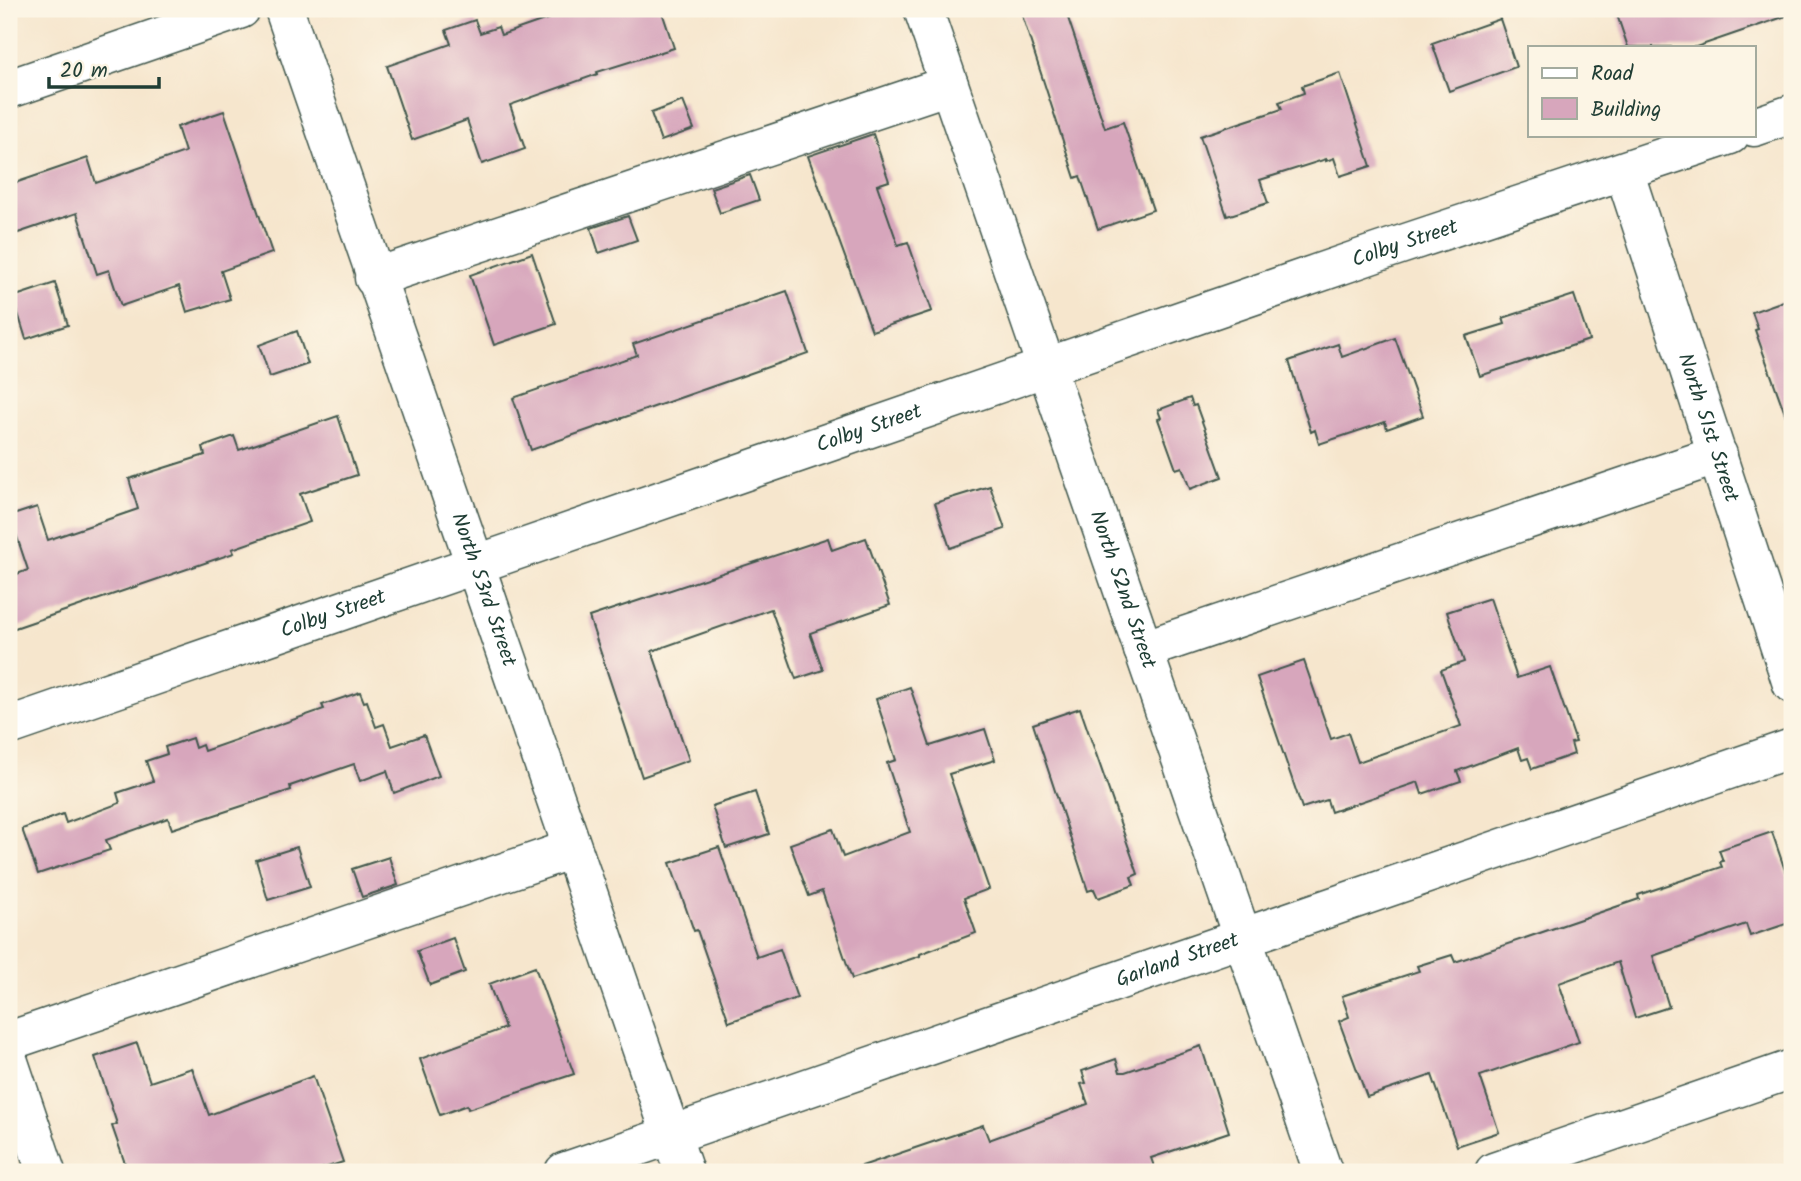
<svg xmlns="http://www.w3.org/2000/svg" width="1801" height="1181" viewBox="0 0 1801 1181" font-family="Kalam,sans-serif">
	<style>
		.building { fill: #d7a6bc }
		.lines { fill: none; stroke-linecap: round; stroke-linejoin: round }
		.minor-casing { stroke: #3f564b; stroke-width: 41 }
		.minor { stroke: #fff; stroke-width: 38 }
		.labels { text-anchor: middle; dominant-baseline: central; stroke-width: 7; stroke-linejoin: round; paint-order: stroke }
		.street-label { font-size: 21px; fill: #1f3d34; stroke: #fcf5e5 }
	</style>
	<rect width="100%" height="100%" fill="#fcf5e5"/>
	<filter id="ink" filterUnits="userSpaceOnUse"><feTurbulence type="fractalNoise" baseFrequency=".0143" numOctaves="2"/><feDisplacementMap in="SourceGraphic" scale="14" xChannelSelector="R" yChannelSelector="G"/><feConvolveMatrix kernelMatrix="1 2 1 2 8 2 1 2 1" color-interpolation-filters="sRGB"/></filter>
	<filter id="wash" filterUnits="userSpaceOnUse"><feTurbulence type="fractalNoise" baseFrequency=".00686" numOctaves="4" result="noise"/><feDisplacementMap in="SourceGraphic" scale="28" xChannelSelector="R" yChannelSelector="G"/><feGaussianBlur stdDeviation="1.57" result="paint"/><feColorMatrix in="noise" values="0 0 0 0 0 0 0 0 0 0 0 0 0 0 0 0 0 1.4 0 .05"/><feComposite in="paint" operator="in"/></filter>
	<g filter="url(#wash)">
		<rect width="100%" height="100%" fill="#f6e6cd"/>
		<g id="blocks">
			<!-- building -->
			<g class="building">
				<path d="M576,9H661L674,48L597,72L598,74L510,105L525,149L482,164L467,120L412,140L387,66L451,44L446,30L475,20L480,33L498,27L501,35Z"/>
				<path d="M1020,9H1065L1105,128L1123,122L1153,210L1098,229L1080,176L1075,178Z"/>
				<path d="M1615,9H1792V14L1696,47H1628Z"/>
				<path d="M1500,19L1516,67L1449,91L1432,43Z"/>
				<path d="M1340,73L1371,166L1340,176L1334,158L1326,161V159L1260,180L1268,203L1227,216L1200,136L1282,109L1279,102L1304,93L1302,86Z"/>
				<path d="M683,101L694,129L661,141L651,113Z"/>
				<path d="M224,111L272,253L221,271L230,299L187,312L179,286L121,306L109,270L97,274L77,213L9,236V185L88,158L96,183L185,152L177,127Z"/>
				<path d="M873,134L889,181L877,185L898,245L908,242L932,311L872,331L808,156Z"/>
				<path d="M750,175L759,200L720,213L711,188Z"/>
				<path d="M628,216L637,240L599,253L591,228Z"/>
				<path d="M532,253L556,324L494,345L470,275Z"/>
				<path d="M55,283L68,325L26,339L13,297Z"/>
				<path d="M787,291L808,353L531,450L513,398L637,355L633,344Z"/>
				<path d="M1574,295L1589,340L1480,376L1466,336L1505,324L1503,318Z"/>
				<path d="M1792,298V418L1787,419L1755,330L1758,329L1752,312Z"/>
				<path d="M297,331L308,364L270,377L259,345Z"/>
				<path d="M1395,338L1423,416L1387,429L1385,422L1319,444L1315,430L1311,432L1289,361L1338,344L1342,357Z"/>
				<path d="M1190,398L1193,406L1196,405L1222,477L1190,489L1182,467L1176,469L1158,419L1161,418L1158,410Z"/>
				<path d="M338,416L357,475L300,494L310,522L232,549L234,553L9,630V577L28,570L10,516L37,507L48,540L138,509L129,479L205,455L203,447L234,436L239,450Z"/>
				<path d="M990,486L1005,529L950,548L935,503Z"/>
				<path d="M828,538L832,550L866,538L890,605L810,633L823,670L796,679L771,609L652,651L689,760L642,777L589,617Z"/>
				<path d="M1490,598L1517,678L1550,667L1576,742L1571,743L1574,754L1532,769L1528,758L1522,760L1518,748L1457,771L1461,781L1422,794L1418,782L1331,812L1327,800L1302,808L1257,677L1304,661L1331,739L1348,733L1358,762L1461,726L1441,670L1464,662L1447,612Z"/>
				<path d="M910,687L930,746L985,729L995,760L949,774L989,889L964,898L976,933L920,954V956L852,979L822,891L809,896L790,844L833,829L843,857L910,832L887,763L896,760L876,699Z"/>
				<path d="M360,692L364,702L367,701L376,727L384,724L392,746L424,735L439,776L394,793L387,771L360,781L354,764L290,786L291,790L172,829L168,818L106,840L110,850L38,874L22,829L63,814L66,823L120,803L117,793L153,781L146,761L167,754L165,747L192,738L195,748L202,745L204,751L324,709L322,705Z"/>
				<path d="M1080,708L1138,874L1131,877L1134,885L1098,898L1094,889L1088,891L1033,724Z"/>
				<path d="M755,792L769,834L726,848L712,806Z"/>
				<path d="M1772,832L1792,891V922L1750,936L1746,924L1653,956L1669,1007L1635,1018L1618,962L1559,983L1579,1042L1480,1076L1499,1132L1457,1146L1432,1075L1367,1097L1339,1021L1349,1017L1342,996L1419,971L1417,966L1452,955L1455,962L1639,899L1638,895L1722,867L1720,862L1723,861L1719,850Z"/>
				<path d="M297,847L310,887L268,900L256,860Z"/>
				<path d="M719,847L757,957L780,949L797,998L729,1022L697,930L694,931L670,863Z"/>
				<path d="M389,857L398,885L362,897L352,869Z"/>
				<path d="M453,938L465,972L430,985L417,951Z"/>
				<path d="M535,967L574,1074L468,1109L467,1105L440,1115L420,1059L505,1028L489,984Z"/>
				<path d="M137,1043L150,1082L192,1068L209,1115L313,1076L343,1162L312,1172H128L112,1126L117,1124L95,1057Z"/>
				<path d="M1201,1046L1229,1132L1151,1158L1156,1172H860L859,1167L983,1125L989,1140L1088,1104L1081,1084L1086,1083L1082,1071L1116,1059L1120,1072H1125Z"/>
			</g>
		</g>
	</g>
	<g filter="url(#ink)">
		<use href="#blocks" fill-opacity="0" stroke="#3f564b" stroke-width="2"/>
		<g class="lines">
			<defs>
				<g id="minor">
					<path id="s1" d="M284,9L684,1172"/>
					<path id="s2" d="M923,9L1323,1172"/>
					<path d="M9,89L241,9"/>
					<path d="M1754,127L1792,114"/>
					<path id="s3" d="M1624,171L1792,684"/>
					<path d="M374,278L949,85"/>
					<path d="M1143,650L1718,455"/>
					<path id="s4" d="M9,726L1379,252L1730,135"/>
					<path d="M9,1041L572,849"/>
					<path d="M9,1062L46,1172"/>
					<path id="s5" d="M564,1172L1792,748"/>
					<path d="M1494,1172L1792,1069"/>
				</g>
			</defs>
			<!-- minor casing -->
			<use href="#minor" class="minor-casing"/>
			<!-- minor -->
			<use href="#minor" class="minor"/>
		</g>
	</g>
	<g class="labels">
		<!-- street labels -->
		<g class="street-label">
			<text stroke="none"><textPath href="#s4" startOffset="1477">Colby Street</textPath></text>
			<text stroke="none"><textPath href="#s3" startOffset="270">North 51st Street</textPath></text>
			<text stroke="none"><textPath href="#s4" startOffset="910">Colby Street</textPath></text>
			<text stroke="none"><textPath href="#s1" startOffset="614">North 53rd Street</textPath></text>
			<text stroke="none"><textPath href="#s2" startOffset="614">North 52nd Street</textPath></text>
			<text stroke="none"><textPath href="#s4" startOffset="343">Colby Street</textPath></text>
			<text stroke="none"><textPath href="#s5" startOffset="649">Garland Street</textPath></text>
		</g>
	</g>
	<!-- margin -->
	<rect width="1801" height="1181" fill="none" stroke="#fcf5e5" stroke-width="35"/>
	<!-- legend -->
	<rect x="1528" y="46" width="228" height="91" fill="#fcf5e5" stroke="#a4ab9e" stroke-width="2"/>
	<rect x="1542" y="68" width="35" height="10" fill="#ffffff" stroke="#a4ab9e" stroke-width="2"/>
	<text x="1591" y="80" font-size="21" fill="#1f3d34">Road</text>
	<rect x="1542" y="98" width="35" height="21" fill="#d7a6bc" stroke="#a4ab9e" stroke-width="2"/>
	<text x="1591" y="116" font-size="21" fill="#1f3d34">Building</text>
	<!-- scale -->
	<path d="M49 77v10h110v-10" fill="none" stroke="#1f3d34" stroke-width="3.5"/>
	<text x="60" y="77" font-size="21" fill="#1f3d34" stroke="#fcf5e5" stroke-width="5" paint-order="stroke">20 m</text>
</svg>
